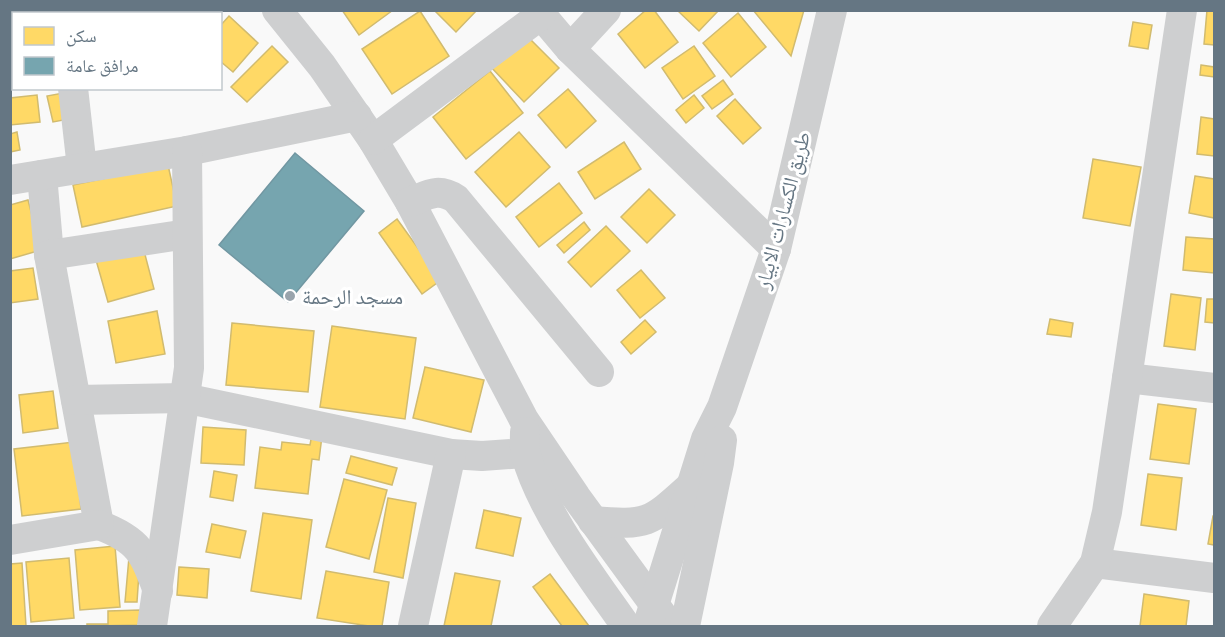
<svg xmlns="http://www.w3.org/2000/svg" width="1225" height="637" viewBox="0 0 1225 637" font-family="Manrope,'Noto Naskh Arabic',sans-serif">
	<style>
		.homes { fill: #ffd966; stroke: #d1bb6f; stroke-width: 1.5 }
		.public { fill: #76a5af; stroke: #7197a2; stroke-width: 1.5 }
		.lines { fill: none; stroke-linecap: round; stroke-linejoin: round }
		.minor { stroke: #cecfd0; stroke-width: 30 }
		.poi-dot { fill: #99a4ac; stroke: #fff; stroke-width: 2 }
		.labels { text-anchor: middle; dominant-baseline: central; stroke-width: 6; stroke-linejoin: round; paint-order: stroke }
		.street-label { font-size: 21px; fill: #657683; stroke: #fff }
		.poi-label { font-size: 21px; fill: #657683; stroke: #fff; text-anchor: start }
	</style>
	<rect width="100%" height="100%" fill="#f9f9f9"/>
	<!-- homes -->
	<g class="homes">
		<path d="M10,10H35L36,14H14V17L10,18Z"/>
		<path d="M175,10H196L193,14H178Z"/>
		<path d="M342,10H393L359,35Z"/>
		<path d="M434,10H477L456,32Z"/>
		<path d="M646,10H654L678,42L645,68L618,34Z"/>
		<path d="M677,10H719L699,31Z"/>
		<path d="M753,10H804L791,56Z"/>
		<path d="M1207,10H1214V45L1204,44Z"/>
		<path d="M420,11L449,56L392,94L362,49Z"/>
		<path d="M738,13L766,47L731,77L703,43Z"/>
		<path d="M229,16L258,43L233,72L220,61V26Z"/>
		<path d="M1133,22L1152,25L1148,49L1129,46Z"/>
		<path d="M14,32V74L10,75V33Z"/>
		<path d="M524,33L559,68L524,102L490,66Z"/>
		<path d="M272,46L288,62L247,102L231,87Z"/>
		<path d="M694,46L715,76L683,99L662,68Z"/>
		<path d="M1201,65L1214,67V77L1200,75Z"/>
		<path d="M490,71L523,113L466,159L433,117Z"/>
		<path d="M723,80L733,94L712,109L702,96Z"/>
		<path d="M568,89L596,121L566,148L538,115Z"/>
		<path d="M63,93L69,119L53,122L47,96Z"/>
		<path d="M37,95L40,122L10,125V98Z"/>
		<path d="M694,95L704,108L686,123L676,110Z"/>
		<path d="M735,99L761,128L743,144L717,116Z"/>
		<path d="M1201,117L1214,119V156L1197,154Z"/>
		<path d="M17,132L20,150L10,152V134Z"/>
		<path d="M519,132L550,167L506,207L475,172Z"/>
		<path d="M624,142L641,169L595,199L578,172Z"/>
		<path d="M1093,159L1141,167L1130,226L1083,218Z"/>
		<path d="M168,165L177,206L82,227L73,185Z"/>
		<path d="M1195,176L1214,179V218L1189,213Z"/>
		<path d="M559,183L582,213L539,247L516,217Z"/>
		<path d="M649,189L675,215L647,243L621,217Z"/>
		<path d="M28,200L41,250L10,259V205Z"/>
		<path d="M397,219L441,280L422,294L379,233Z"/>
		<path d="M584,222L590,230L564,253L557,245Z"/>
		<path d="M606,226L630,251L591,287L568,262Z"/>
		<path d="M1186,237L1214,239V273L1183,270Z"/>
		<path d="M143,247L154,289L108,302L96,260Z"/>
		<path d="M33,268L38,299L10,303V271Z"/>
		<path d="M641,270L665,298L640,318L617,290Z"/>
		<path d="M1171,294L1201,298L1195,350L1164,346Z"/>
		<path d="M1207,299H1214V323L1205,322Z"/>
		<path d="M157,311L165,354L116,363L108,321Z"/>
		<path d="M1050,319L1073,323L1071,337L1047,334Z"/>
		<path d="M645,320L656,332L631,354L621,342Z"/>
		<path d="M232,323L314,331L308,392L226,385Z"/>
		<path d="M332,326L416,338L405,419L320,407Z"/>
		<path d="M425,367L484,380L471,432L413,418Z"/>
		<path d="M53,391L58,428L23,433L19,395Z"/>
		<path d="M1158,404L1196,409L1189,464L1150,459Z"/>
		<path d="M203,427L246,430L244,465L201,463Z"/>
		<path d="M312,434L322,436L319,460L312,459L308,494L255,488L260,447L281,450L282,442L310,445Z"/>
		<path d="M74,442L81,509L22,516L14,449Z"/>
		<path d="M351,456L397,468L392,485L346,473Z"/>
		<path d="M214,471L237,475L233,501L210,497Z"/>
		<path d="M1148,474L1182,478L1176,530L1141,525Z"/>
		<path d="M344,479L387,490L369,559L326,547Z"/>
		<path d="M388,498L416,503L403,578L374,572Z"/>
		<path d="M484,510L521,518L513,556L476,548Z"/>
		<path d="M263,513L312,520L301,599L251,591Z"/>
		<path d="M1213,516H1214V545L1208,544Z"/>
		<path d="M212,524L246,531L240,558L206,552Z"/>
		<path d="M115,546L120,607L80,610L75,550Z"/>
		<path d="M129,557L140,558L137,602H125Z"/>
		<path d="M69,558L74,618L31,622L26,562Z"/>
		<path d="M22,563L26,626H10V564Z"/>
		<path d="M179,567L209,569L207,598L177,595Z"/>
		<path d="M326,571L389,582L382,626H369L317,618Z"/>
		<path d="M455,573L500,581L491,626H444Z"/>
		<path d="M550,574L589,626H562L533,587Z"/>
		<path d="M1144,594L1189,601L1186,626H1140Z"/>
		<path d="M140,610L141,625L87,626V624H108V611Z"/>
	</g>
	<!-- public -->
	<path class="public" d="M295,153L364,211L288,302L219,245Z"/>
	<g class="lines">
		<!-- minor -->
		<g class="minor">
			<path d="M64,10V14"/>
			<path d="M277,10L322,66L373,140L410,202L524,420L576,497L670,626"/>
			<path d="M537,10L570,49L776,249"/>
			<path d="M570,49L606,10"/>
			<path d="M73,88L82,168"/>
			<path d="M373,140L541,15"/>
			<path d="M42,175L49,255L99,525C139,540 144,553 158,591"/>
			<path d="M10,180L187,151L357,116"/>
			<path d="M410,202C428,195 438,187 456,199L599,372"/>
			<path d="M49,255L187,234"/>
			<path d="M1127,378L1214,388"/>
			<path d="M76,400L184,398L451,454L482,456L525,453"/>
			<path d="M525,432C525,440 524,448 526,455C542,513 592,577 626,626"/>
			<path d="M593,521C649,526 651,522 692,485"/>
			<path d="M10,540L99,525"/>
			<path d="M1095,563L1214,578"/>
			<path d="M650,618L706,439L722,407L776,249L832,10"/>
			<path d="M152,626L189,368L187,151"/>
			<path d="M413,626L451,454"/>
			<path d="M685,626L719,463L722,440"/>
			<path d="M1052,626L1095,563L1107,512L1182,10"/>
		</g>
	</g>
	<!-- markers -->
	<circle class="poi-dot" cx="290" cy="296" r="6"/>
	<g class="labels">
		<!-- street labels -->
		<g class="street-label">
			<text transform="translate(782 210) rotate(-75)">طريق الكسارات الابيار</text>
		</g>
		<!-- poi labels -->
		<g class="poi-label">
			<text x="302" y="296">مسجد الرحمة</text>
		</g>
	</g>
	<!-- border -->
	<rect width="1225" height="637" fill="none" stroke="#657683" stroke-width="24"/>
	<!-- legend -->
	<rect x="12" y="12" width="210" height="78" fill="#ffffff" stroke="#c1c8cd" stroke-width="1.5"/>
	<rect x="24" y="27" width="30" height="18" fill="#ffd966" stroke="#c1c8cd" stroke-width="1.5"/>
	<text x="66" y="42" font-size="18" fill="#657683">سكن</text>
	<rect x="24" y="57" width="30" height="18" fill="#76a5af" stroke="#c1c8cd" stroke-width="1.5"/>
	<text x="66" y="72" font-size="18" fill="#657683">مرافق عامة</text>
</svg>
